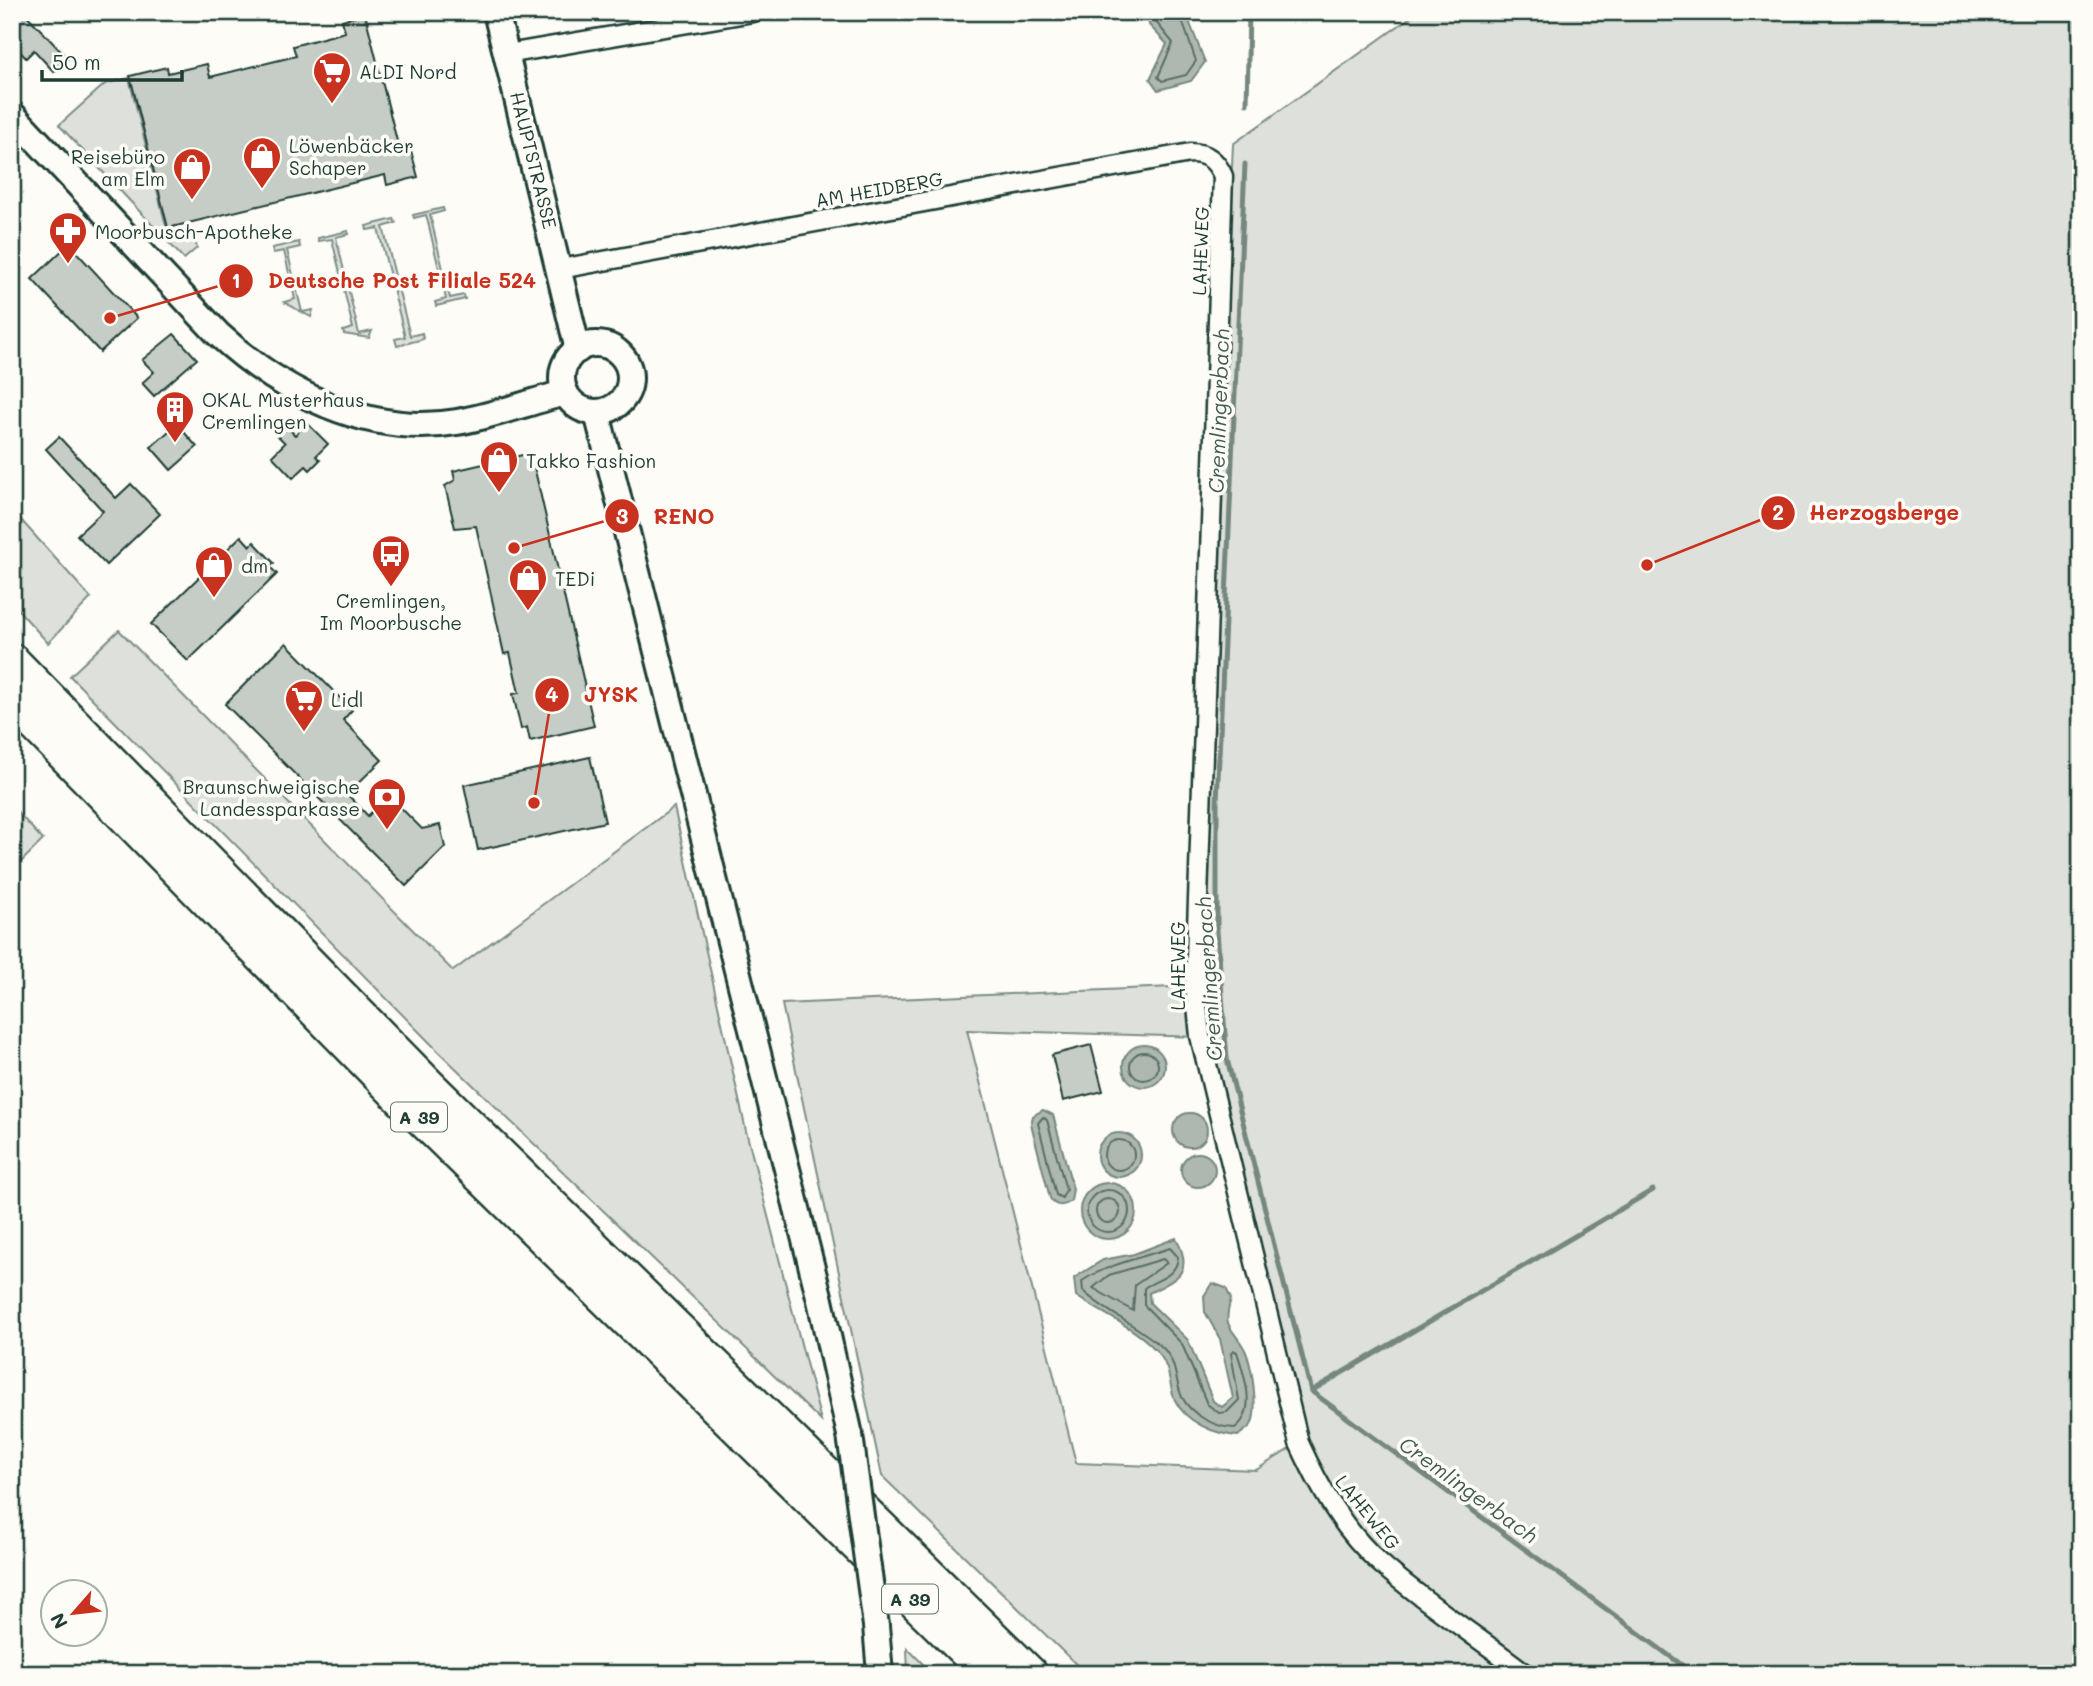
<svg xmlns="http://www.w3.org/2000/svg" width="2093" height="1686" viewBox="0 0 2093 1686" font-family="Mali,sans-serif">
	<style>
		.green { fill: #dde0db; stroke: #7e8e88; stroke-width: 2; fill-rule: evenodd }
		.water { fill: #aeb8b1; stroke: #75877f; stroke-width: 2 }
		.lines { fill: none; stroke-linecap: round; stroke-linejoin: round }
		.shore { stroke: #586e66; stroke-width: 2 }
		.stream { stroke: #75877f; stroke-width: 5 }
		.building { fill: #c6cdc7; stroke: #1f3d34; stroke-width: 2 }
		.street-casing { stroke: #1f3d34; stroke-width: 23 }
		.secondary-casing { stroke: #1f3d34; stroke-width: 30 }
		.highway-casing { stroke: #1f3d34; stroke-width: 37 }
		.street { stroke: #fdfcf7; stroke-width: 18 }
		.secondary { stroke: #fdfcf7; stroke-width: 24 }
		.highway { stroke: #fdfcf7; stroke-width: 32 }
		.secondary-bridge-casing { stroke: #1f3d34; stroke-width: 30; stroke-linecap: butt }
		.secondary-bridge { stroke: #fdfcf7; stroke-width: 24 }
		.labels { text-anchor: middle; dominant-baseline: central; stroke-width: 7; stroke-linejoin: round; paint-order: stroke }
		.shield { fill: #fdfcf7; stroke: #62766e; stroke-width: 2 }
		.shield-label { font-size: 18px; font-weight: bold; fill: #1f3d34 }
		.poi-label { font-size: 19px; fill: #1f3d34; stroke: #fdfcf7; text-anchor: start }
		.street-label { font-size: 19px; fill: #1f3d34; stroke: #fdfcf7 }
		.water-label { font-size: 21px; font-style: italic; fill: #435c53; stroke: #fdfcf7 }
		.leader { fill: none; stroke: #c8321e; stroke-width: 2.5 }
		.callout-dot { fill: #c8321e; stroke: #fdfcf7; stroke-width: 2.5 }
		.mark-label { font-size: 21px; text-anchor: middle; font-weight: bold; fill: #fff }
		.callout-label { font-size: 21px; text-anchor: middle; font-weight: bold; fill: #c8321e; stroke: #fdfcf7; stroke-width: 7; stroke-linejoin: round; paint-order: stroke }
	</style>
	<rect width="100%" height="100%" fill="#fdfcf7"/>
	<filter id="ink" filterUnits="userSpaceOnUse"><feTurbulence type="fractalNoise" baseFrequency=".0143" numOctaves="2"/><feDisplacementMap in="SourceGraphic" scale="14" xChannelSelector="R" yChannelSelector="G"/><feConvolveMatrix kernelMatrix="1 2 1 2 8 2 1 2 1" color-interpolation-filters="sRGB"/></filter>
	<g filter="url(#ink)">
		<!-- green -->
		<g class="green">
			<path d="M1418,12H2081V1674H1086L882,1476L782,1004L1195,986L1233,144ZM967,1030L1200,1037L1299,1443L1256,1470L1076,1463Z"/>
			<path d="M129,78L167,230L174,228L177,237L193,233L197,248L184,259L59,125L105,84Z"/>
			<path d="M443,208L444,211L430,215L450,298L464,295L465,299L436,306L435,302L446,299L428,222L426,215L414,218L413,215Z"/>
			<path d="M394,219L396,223L383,227L410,336L422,333L423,339L397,346L395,339L405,337L378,228L367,230L366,226Z"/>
			<path d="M348,231L349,234L336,237L359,334L372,331L369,338L344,334L343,331L353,328L332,239L318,241V238Z"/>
			<path d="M299,242L300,247L287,250L302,312L313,310L311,317L284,302L295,299L284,251L273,253L272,248Z"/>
			<path d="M12,510L91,598L48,643L12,603Z"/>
			<path d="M119,630L453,971L674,807L746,1131L821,1421L439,1052L70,676Z"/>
			<path d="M12,806L43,840L12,871Z"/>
			<path d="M907,1648L933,1674H908Z"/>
		</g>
		<!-- water -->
		<g class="water">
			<path d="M1148,12H1192L1189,21L1205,62L1191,81L1158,90L1150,79L1167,44L1149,25Z"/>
			<circle cx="1144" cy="1066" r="21"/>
			<path d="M1043,1110L1053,1115L1073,1189L1071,1201C1063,1207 1055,1207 1050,1198L1031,1124L1033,1116Z"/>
			<circle cx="1190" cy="1130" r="17"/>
			<circle cx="1119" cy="1155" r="22"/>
			<circle cx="1198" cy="1170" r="17"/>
			<circle cx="1108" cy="1211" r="28"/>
			<path d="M1176,1238C1194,1272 1179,1278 1149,1293L1150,1303L1188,1340L1213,1401L1222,1407L1233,1398L1220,1339L1205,1312L1204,1296L1212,1283L1226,1288L1231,1299C1222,1329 1231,1325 1244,1348C1252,1363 1259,1410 1251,1425C1248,1429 1241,1433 1238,1436C1215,1434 1186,1423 1175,1400C1169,1387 1171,1370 1160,1355C1140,1329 1102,1314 1076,1296L1074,1278L1103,1260L1134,1254Z"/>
		</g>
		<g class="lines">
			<!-- shore -->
			<g class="shore">
				<path d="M1155,12L1156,22L1173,43L1158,77L1162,81L1186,75L1196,61L1183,23L1185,12"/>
				<circle cx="1144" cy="1066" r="14"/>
				<path d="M1043,1117L1047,1120L1066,1190L1062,1198L1056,1195L1038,1123Z"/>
				<circle cx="1119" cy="1155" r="15"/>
				<circle cx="1108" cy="1211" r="21"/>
				<circle cx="1108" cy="1211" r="12"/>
				<path d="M1170,1248L1178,1257C1177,1276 1158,1279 1144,1288V1305L1182,1344L1207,1404L1219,1413L1227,1412L1239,1400L1231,1353L1233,1350L1237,1352C1244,1375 1258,1411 1235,1428C1216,1428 1191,1415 1182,1397C1175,1382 1177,1361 1162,1347C1138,1325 1106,1313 1083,1291L1082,1281C1109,1264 1140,1258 1170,1248Z"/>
				<path d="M1163,1259L1167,1263L1135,1285L1133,1311L1093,1288L1109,1275Z"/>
			</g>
			<!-- stream -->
			<g class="stream">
				<path d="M1247,104L1249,12"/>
				<path d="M1245,164L1217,802V931L1227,1059L1311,1391L1694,1674"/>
				<path d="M1311,1391L1653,1190"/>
			</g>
		</g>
		<!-- building -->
		<g class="building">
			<path d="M12,12H24L68,59L54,72L34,50L26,58L12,43Z"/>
			<path d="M365,14L399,149L410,147L418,177L387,185L385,175L168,228L130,76L167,67L168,73L207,64L210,77L296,56L293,46L345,32L342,20Z"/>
			<path d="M69,244L137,318L100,352L32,279Z"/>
			<path d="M174,334L197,359L154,396L142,383L154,372L142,360Z"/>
			<path d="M307,423L328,444L316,456L320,460L310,470L306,466L293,478L272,456L285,443L278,436L287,427L295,435Z"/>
			<path d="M177,424L197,447L171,470L151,447Z"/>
			<path d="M59,437L116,498L131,484L160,514L106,565L77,535L103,511L46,449Z"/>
			<path d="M531,453L594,726L530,741L527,727L521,729L513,694L519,693L510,653L504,654L476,526L455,528L445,486L455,480L453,471Z"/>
			<path d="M241,536L250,546L254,542L274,563L270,567L277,574L188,661L151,624Z"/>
			<path d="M286,643L352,710L343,720L382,760L347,794L368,816L388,795L422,829L440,825L445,847L406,886L225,704Z"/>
			<path d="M590,757L605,822L478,850L464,785Z"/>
			<path d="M1091,1045L1103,1091L1063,1101L1052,1055Z"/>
		</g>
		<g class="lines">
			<defs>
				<g id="street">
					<path d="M507,54L753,12"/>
					<path d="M560,269L1190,153C1207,153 1216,160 1223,176L1195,986L1200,1036L1299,1443C1319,1487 1343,1530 1380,1563C1425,1603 1478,1637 1526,1674"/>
				</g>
				<g id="secondary">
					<path d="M496,12L578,350"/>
					<path d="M12,114L218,334C281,392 368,437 457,422C493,416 529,402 565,393"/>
					<circle cx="596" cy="378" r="34"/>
					<path d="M597,413L820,1300L850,1435"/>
					<path d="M876,1626L880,1674"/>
				</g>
				<g id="highway">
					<path d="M12,660L428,1084L1031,1674"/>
					<path d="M12,702L406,1104L988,1674"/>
				</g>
			</defs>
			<!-- street casing -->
			<use href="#street" class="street-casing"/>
			<!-- secondary casing -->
			<use href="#secondary" class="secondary-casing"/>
			<!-- highway casing -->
			<use href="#highway" class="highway-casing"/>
			<!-- street -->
			<use href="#street" class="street"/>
			<!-- secondary -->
			<use href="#secondary" class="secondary"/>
			<!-- highway -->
			<use href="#highway" class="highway"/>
			<defs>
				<path id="secondary-bridge" d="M850,1435L876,1626"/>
			</defs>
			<!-- secondary-bridge casing -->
			<use href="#secondary-bridge" class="secondary-bridge-casing"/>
			<!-- secondary-bridge -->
			<use href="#secondary-bridge" class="secondary-bridge"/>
		</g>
	</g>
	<!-- icons -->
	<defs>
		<symbol id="supermarket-pin" viewBox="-11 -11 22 30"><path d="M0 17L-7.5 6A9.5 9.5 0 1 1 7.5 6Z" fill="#c8321e" stroke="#fdfcf7"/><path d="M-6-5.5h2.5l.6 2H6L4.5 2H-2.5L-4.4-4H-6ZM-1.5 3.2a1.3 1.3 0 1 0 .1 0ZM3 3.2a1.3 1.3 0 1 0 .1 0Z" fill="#fff"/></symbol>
		<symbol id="shop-pin" viewBox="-11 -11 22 30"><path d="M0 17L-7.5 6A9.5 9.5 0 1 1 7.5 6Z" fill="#c8321e" stroke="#fdfcf7"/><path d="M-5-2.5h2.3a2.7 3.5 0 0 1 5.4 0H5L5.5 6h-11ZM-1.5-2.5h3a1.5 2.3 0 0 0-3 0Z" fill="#fff"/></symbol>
		<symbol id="pharmacy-pin" viewBox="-11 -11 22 30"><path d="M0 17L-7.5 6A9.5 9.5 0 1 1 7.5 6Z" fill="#c8321e" stroke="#fdfcf7"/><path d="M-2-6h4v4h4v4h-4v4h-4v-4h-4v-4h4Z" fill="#fff"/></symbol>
		<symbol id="building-pin" viewBox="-11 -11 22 30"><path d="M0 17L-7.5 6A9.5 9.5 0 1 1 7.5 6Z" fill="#c8321e" stroke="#fdfcf7"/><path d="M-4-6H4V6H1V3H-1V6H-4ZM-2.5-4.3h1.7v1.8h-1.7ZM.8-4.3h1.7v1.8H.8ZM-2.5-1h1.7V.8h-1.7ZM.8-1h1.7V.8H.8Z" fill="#fff"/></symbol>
		<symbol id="bus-pin" viewBox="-11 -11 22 30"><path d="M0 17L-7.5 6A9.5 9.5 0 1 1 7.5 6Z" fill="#c8321e" stroke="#fdfcf7"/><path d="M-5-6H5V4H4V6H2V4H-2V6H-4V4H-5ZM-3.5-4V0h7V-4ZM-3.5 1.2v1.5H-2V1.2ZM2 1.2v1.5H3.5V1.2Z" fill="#fff"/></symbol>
		<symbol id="bank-pin" viewBox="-11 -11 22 30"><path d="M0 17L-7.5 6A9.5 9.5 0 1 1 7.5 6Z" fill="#c8321e" stroke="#fdfcf7"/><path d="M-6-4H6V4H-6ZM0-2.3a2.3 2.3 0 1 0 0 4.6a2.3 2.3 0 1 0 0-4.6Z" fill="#fff"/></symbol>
	</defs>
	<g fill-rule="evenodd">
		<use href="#supermarket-pin" x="310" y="49" width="44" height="60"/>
		<use href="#shop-pin" x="240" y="134" width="44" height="60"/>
		<use href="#shop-pin" x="170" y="145" width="44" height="60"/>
		<use href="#pharmacy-pin" x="46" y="209" width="44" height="60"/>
		<use href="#building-pin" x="153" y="388" width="44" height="60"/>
		<use href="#shop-pin" x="477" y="438" width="44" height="60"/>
		<use href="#bus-pin" x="369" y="532" width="44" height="60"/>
		<use href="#shop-pin" x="192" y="543" width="44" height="60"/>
		<use href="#shop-pin" x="506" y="556" width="44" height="60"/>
		<use href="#supermarket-pin" x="282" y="677" width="44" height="60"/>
		<use href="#bank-pin" x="365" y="775" width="44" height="60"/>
	</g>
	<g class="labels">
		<!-- shield labels -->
		<g class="shield">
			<rect x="391" y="1102.5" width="56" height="29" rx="5"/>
			<rect x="882" y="1584.5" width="56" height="29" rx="5"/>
		</g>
		<g class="shield-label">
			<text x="419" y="1117">A 39</text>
			<text x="910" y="1599">A 39</text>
		</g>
		<!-- poi labels -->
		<g class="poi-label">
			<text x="359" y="71">ALDI Nord</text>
			<text x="289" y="145">Löwenbäcker<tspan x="289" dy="22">Schaper</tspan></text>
			<text x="165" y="156" text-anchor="end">Reisebüro<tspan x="165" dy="22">am Elm</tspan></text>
			<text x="95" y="231">Moorbusch-Apotheke</text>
			<text x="202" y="399">OKAL Musterhaus<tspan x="202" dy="22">Cremlingen</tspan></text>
			<text x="526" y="460">Takko Fashion</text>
			<text x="241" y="565">dm</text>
			<text x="555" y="578">TEDi</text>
			<text x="391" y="600" text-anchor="middle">Cremlingen,<tspan x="391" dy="22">Im Moorbusche</tspan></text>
			<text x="331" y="699">Lidl</text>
			<text x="360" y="786" text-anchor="end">Braunschweigische<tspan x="360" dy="22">Landessparkasse</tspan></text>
		</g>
		<!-- street labels -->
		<g class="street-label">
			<text transform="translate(534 160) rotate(76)">HAUPTSTRASSE</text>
			<text transform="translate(879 189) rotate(-10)">AM HEIDBERG</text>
			<text transform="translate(1200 251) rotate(-88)">LAHEWEG</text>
			<text transform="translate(1177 966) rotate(-90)">LAHEWEG</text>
			<text transform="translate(1368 1512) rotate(51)">LAHEWEG</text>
		</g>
		<!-- water labels -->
		<g class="water-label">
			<text transform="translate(1218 411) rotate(-88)">Cremlingerbach</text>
			<text transform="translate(1208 979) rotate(-94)">Cremlingerbach</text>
			<text transform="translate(1469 1489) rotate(36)">Cremlingerbach</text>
		</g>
	</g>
	<!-- callouts -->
	<path class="leader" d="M110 318L236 281M1647 565L1778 513M514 548L622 516M534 803L552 695"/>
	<g class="callout-dot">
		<circle cx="110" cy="318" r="7"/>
		<circle cx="1647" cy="565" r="7"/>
		<circle cx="514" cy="548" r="7"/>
		<circle cx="534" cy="803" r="7"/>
		<circle cx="236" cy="281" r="18"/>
		<circle cx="1778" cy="513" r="18"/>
		<circle cx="622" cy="516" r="18"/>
		<circle cx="552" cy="695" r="18"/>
	</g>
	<g class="mark-label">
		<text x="236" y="288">1</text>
		<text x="1778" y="520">2</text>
		<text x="622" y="524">3</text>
		<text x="552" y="702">4</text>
	</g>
	<g class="callout-label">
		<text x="402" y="288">Deutsche Post Filiale 524</text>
		<text x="1884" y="520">Herzogsberge</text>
		<text x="684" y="524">RENO</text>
		<text x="611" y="702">JYSK</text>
	</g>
	<!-- margin -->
	<rect width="2093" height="1686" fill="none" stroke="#fdfcf7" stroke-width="42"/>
	<rect x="21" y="21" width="2051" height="1644" fill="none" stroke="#1f3d34" stroke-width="2.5" filter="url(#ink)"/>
	<!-- north arrow -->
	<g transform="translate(74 1613) rotate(242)"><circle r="33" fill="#fdfcf7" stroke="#a4b0a9" stroke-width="2"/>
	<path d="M0-5L12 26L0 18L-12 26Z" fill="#c8321e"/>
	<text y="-10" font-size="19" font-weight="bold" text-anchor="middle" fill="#1f3d34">N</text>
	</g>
	<!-- scale -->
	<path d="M42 70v10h140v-10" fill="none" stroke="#1f3d34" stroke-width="3.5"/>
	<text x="52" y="70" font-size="21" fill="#1f3d34" stroke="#fdfcf7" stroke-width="5" paint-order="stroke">50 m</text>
</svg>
